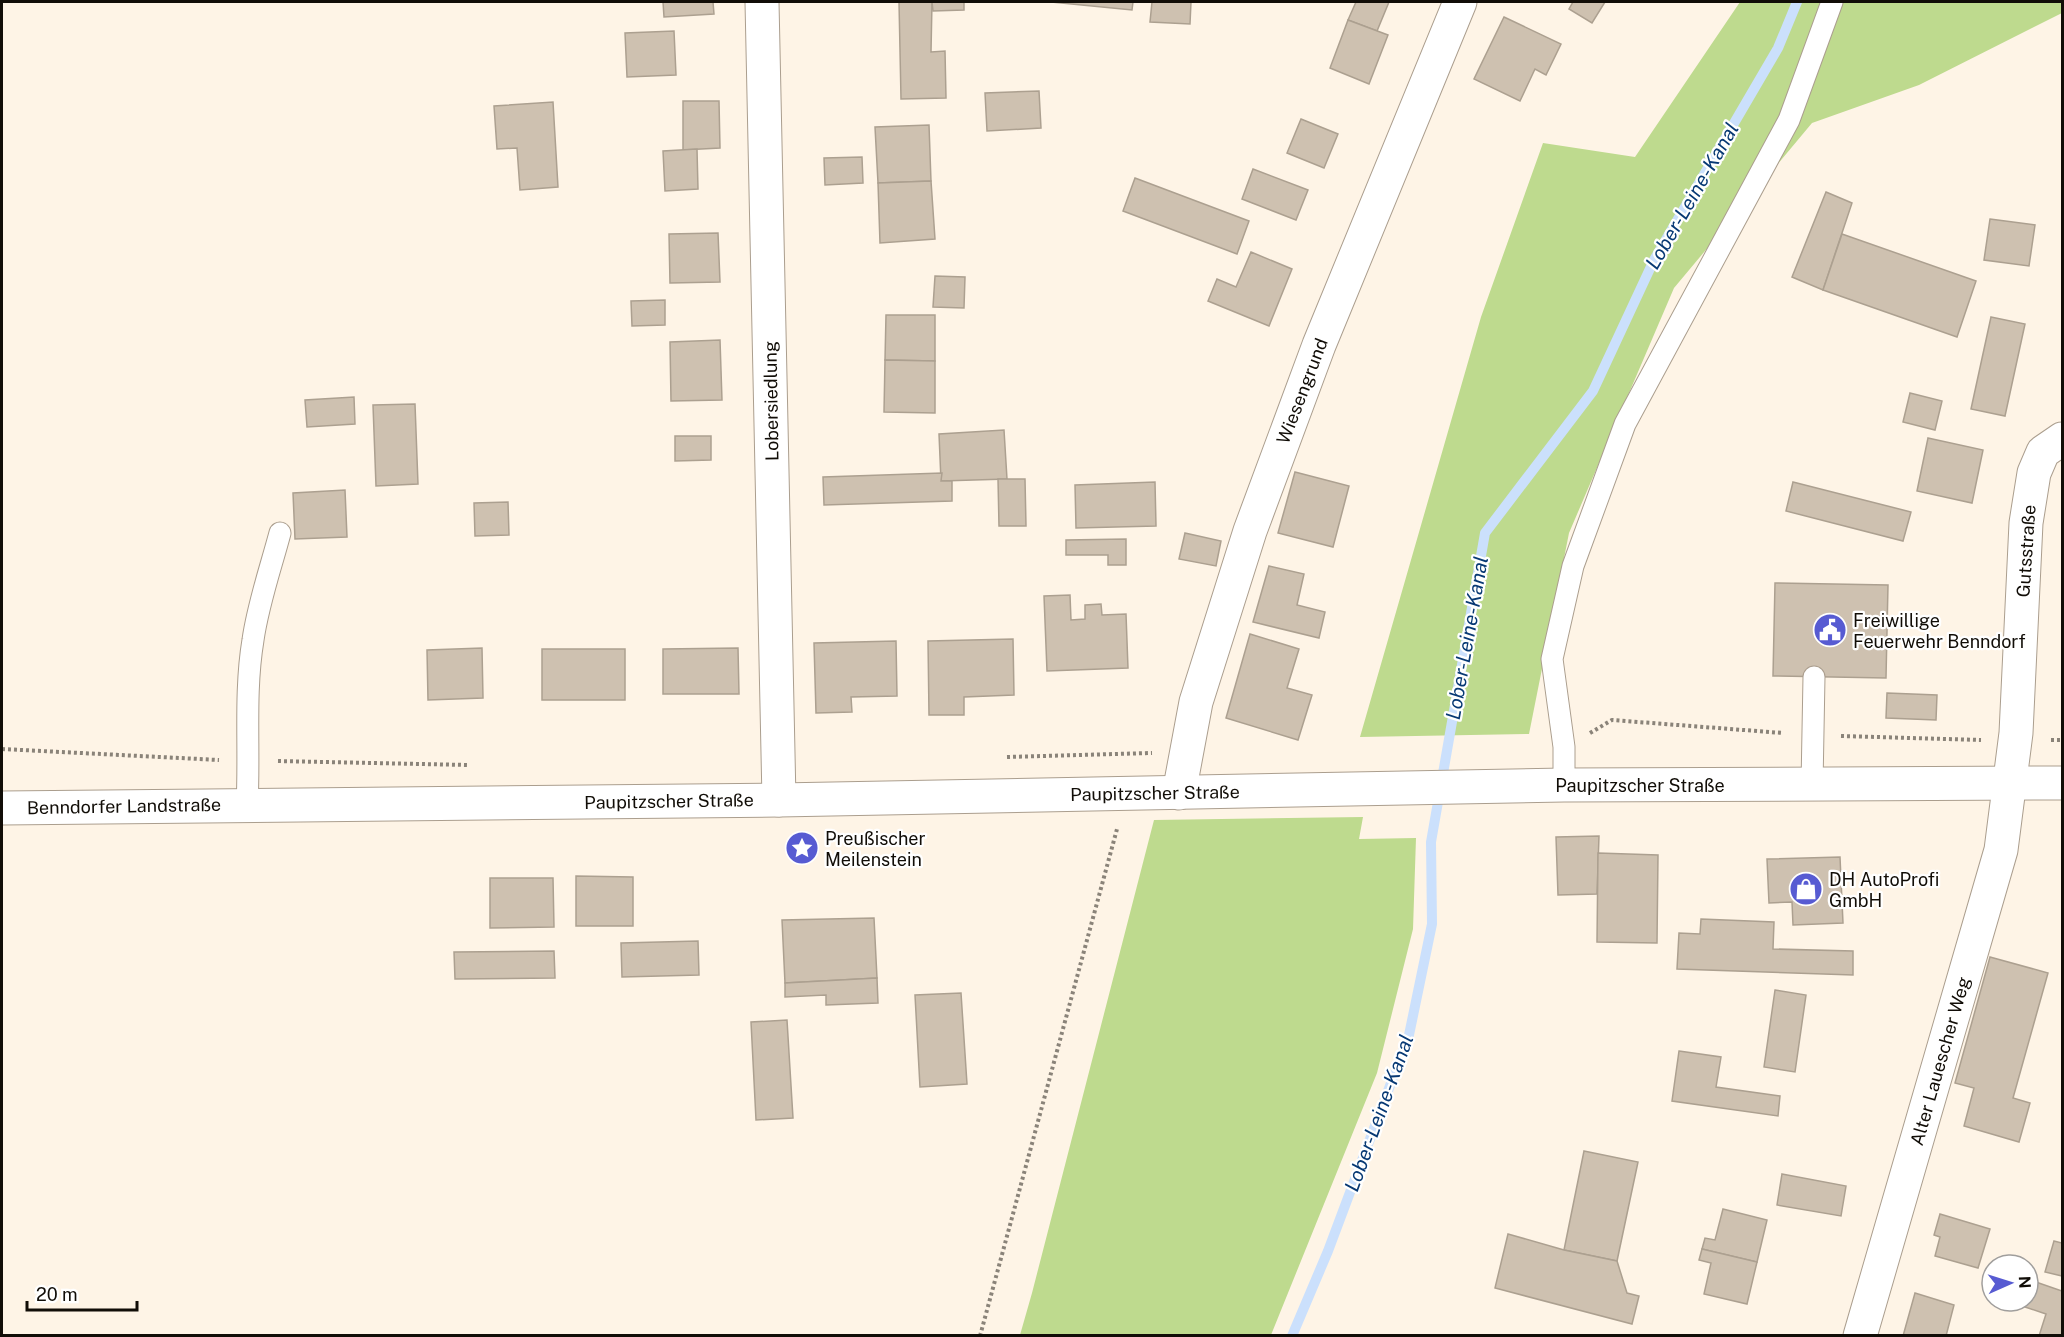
<svg xmlns="http://www.w3.org/2000/svg" width="2064" height="1337" viewBox="0 0 2064 1337" font-family="'Public Sans',sans-serif">
	<style>
		.green { fill: #beda8e }
		.lines { fill: none; stroke-linecap: round; stroke-linejoin: round }
		.stream { stroke: #cbe0fc; stroke-width: 10 }
		.building { fill: #cec1b0; stroke: #aca090; stroke-width: 1.5 }
		.lane-casing { stroke: #ab9e8e; stroke-width: 23 }
		.street-casing { stroke: #ab9e8e; stroke-width: 35 }
		.secondary-casing { stroke: #ab9e8e; stroke-width: 35 }
		.path { stroke: #8a8379; stroke-width: 4; stroke-dasharray: 3 3; stroke-linecap: butt }
		.lane { stroke: #fff; stroke-width: 21 }
		.street { stroke: #fff; stroke-width: 33 }
		.secondary { stroke: #fff; stroke-width: 33 }
		.labels { text-anchor: middle; dominant-baseline: central; stroke-width: 4.5; stroke-linejoin: round; paint-order: stroke }
		.street-label { font-size: 18px; fill: #110d07; stroke: #fff }
		.poi-label { font-size: 18px; fill: #110d07; stroke: #fff; text-anchor: start }
		.water-label { font-size: 20px; font-style: italic; fill: #073974; stroke: #fff }
	</style>
	<rect width="100%" height="100%" fill="#fef4e6"/>
	<!-- green -->
	<g class="green">
		<path d="M1740,2H2062V13L1919,85L1812,123L1674,288L1569,533L1529,734L1360,737L1481,317L1543,143L1635,157Z"/>
		<path d="M1363,817L1359,839L1416,838L1413,929L1377,1073L1271,1335H1020L1032,1293L1154,820Z"/>
	</g>
	<g class="lines">
		<!-- stream -->
		<path class="stream" d="M1292,1336L1328,1251L1409,1035L1432,924L1431,842L1485,533L1593,391L1654,260L1778,48L1797,2"/>
	</g>
	<!-- building -->
	<g class="building">
		<path d="M663,2H713L714,14L664,17Z"/>
		<path d="M899,2H932L931,52L945,51L946,98L901,99Z"/>
		<path d="M932,2H964V10L933,11Z"/>
		<path d="M1051,2H1133L1132,10Z"/>
		<path d="M1152,2H1191L1190,24L1150,22Z"/>
		<path d="M1356,2H1389L1377,31L1348,20Z"/>
		<path d="M1573,2H1605L1592,23L1569,9Z"/>
		<path d="M1504,17L1561,44L1546,75L1535,69L1520,101L1474,79Z"/>
		<path d="M1348,20L1388,35L1369,84L1330,68Z"/>
		<path d="M674,31L676,75L627,77L625,33Z"/>
		<path d="M1039,91L1041,128L987,131L985,93Z"/>
		<path d="M683,101H719L720,148L683,150Z"/>
		<path d="M553,102L558,187L520,190L517,148L497,149L494,106Z"/>
		<path d="M1301,119L1338,134L1324,168L1287,153Z"/>
		<path d="M929,125L931,181L878,183L875,127Z"/>
		<path d="M697,149L698,189L665,191L663,151Z"/>
		<path d="M862,157L863,183L825,185L824,158Z"/>
		<path d="M1253,169L1308,190L1296,220L1242,199Z"/>
		<path d="M1135,178L1249,221L1237,254L1123,211Z"/>
		<path d="M931,181L935,239L880,243L878,183Z"/>
		<path d="M1826,192L1852,203L1823,290L1792,277Z"/>
		<path d="M1990,219L2035,225L2029,266L1984,260Z"/>
		<path d="M718,233L720,282L670,283L669,234Z"/>
		<path d="M1842,234L1976,281L1957,337L1823,290Z"/>
		<path d="M1251,252L1292,269L1269,326L1208,301L1217,279L1236,287Z"/>
		<path d="M935,276L965,277L964,308L933,307Z"/>
		<path d="M665,300V325L632,326L631,301Z"/>
		<path d="M886,315H935V361L885,360Z"/>
		<path d="M1991,317L2025,324L2005,416L1971,409Z"/>
		<path d="M720,340L722,400L671,401L670,342Z"/>
		<path d="M885,360L935,361V413L884,412Z"/>
		<path d="M1910,393L1942,401L1935,430L1903,422Z"/>
		<path d="M354,397L355,424L307,427L305,400Z"/>
		<path d="M415,404L418,484L376,486L373,405Z"/>
		<path d="M1004,430L1007,479L941,481L939,434Z"/>
		<path d="M675,436H711V460L675,461Z"/>
		<path d="M1928,438L1983,450L1972,503L1917,491Z"/>
		<path d="M1295,472L1349,486L1333,547L1278,533Z"/>
		<path d="M942,473L941,481H952V501L824,505L823,477Z"/>
		<path d="M998,479H1025L1026,526H999Z"/>
		<path d="M1155,482L1156,526L1076,528L1075,485Z"/>
		<path d="M1793,482L1911,512L1903,541L1786,511Z"/>
		<path d="M345,490L347,537L295,539L293,493Z"/>
		<path d="M508,502L509,535L475,536L474,503Z"/>
		<path d="M1185,533L1221,541L1216,566L1179,559Z"/>
		<path d="M1126,539V565H1108V555H1066V540Z"/>
		<path d="M1269,566L1304,574L1297,605L1325,612L1319,638L1253,622Z"/>
		<path d="M1775,583L1888,585L1886,678L1773,676Z"/>
		<path d="M1070,595L1071,620L1085,619V605L1101,604L1102,615L1126,614L1128,668L1047,671L1044,596Z"/>
		<path d="M1250,634L1299,649L1287,688L1312,695L1298,740L1226,718Z"/>
		<path d="M1013,639L1014,695L964,697V715H929L928,641Z"/>
		<path d="M896,641L897,696L851,697L852,712L816,713L814,643Z"/>
		<path d="M482,648L483,698L428,700L427,650Z"/>
		<path d="M738,648L739,694H663V649Z"/>
		<rect x="542" y="649" width="83" height="51"/>
		<path d="M1887,693L1937,695L1936,720L1886,718Z"/>
		<path d="M1599,836L1597,894L1558,895L1556,837Z"/>
		<path d="M1598,853L1658,855L1657,943L1597,942Z"/>
		<path d="M1840,857L1843,923L1793,925L1792,902L1769,903L1767,859Z"/>
		<path d="M576,876L633,877V926H576Z"/>
		<path d="M490,878H553L554,927L490,928Z"/>
		<path d="M874,918L877,978L785,983L782,920Z"/>
		<path d="M1701,919L1774,922L1773,949L1853,951V975L1677,969L1679,933L1700,934Z"/>
		<path d="M698,941L699,975L622,977L621,943Z"/>
		<path d="M554,951L555,978L455,979L454,952Z"/>
		<path d="M1990,957L2048,973L2013,1098L2030,1103L2019,1142L1964,1126L1974,1088L1955,1083Z"/>
		<path d="M877,978L878,1003L826,1005V995L785,997V983Z"/>
		<path d="M1775,990L1806,995L1795,1072L1764,1067Z"/>
		<path d="M961,993L967,1084L920,1087L915,995Z"/>
		<path d="M787,1020L793,1118L756,1120L751,1022Z"/>
		<path d="M1679,1051L1721,1057L1716,1087L1780,1096L1778,1116L1672,1101Z"/>
		<path d="M1584,1151L1638,1162L1617,1261L1564,1250Z"/>
		<path d="M1782,1174L1846,1186L1841,1216L1777,1205Z"/>
		<path d="M1723,1209L1767,1220L1757,1262L1702,1249L1705,1238L1715,1240Z"/>
		<path d="M1940,1214L1990,1229L1978,1268L1935,1256L1940,1237L1934,1235Z"/>
		<path d="M1508,1234L1564,1250L1617,1261L1627,1293L1639,1296L1632,1324L1495,1288Z"/>
		<path d="M2054,1241L2062,1243V1276L2045,1272Z"/>
		<path d="M1702,1249L1757,1262L1747,1304L1704,1294L1711,1263L1699,1260Z"/>
		<path d="M2033,1281L2062,1291V1336H2039L2046,1314L2025,1307Z"/>
		<path d="M1915,1293L1954,1305L1946,1336H1903Z"/>
	</g>
	<g class="lines">
		<defs>
			<g id="lane">
				<path d="M1564,785V747L1552,659L1573,566L1625,424L1789,120L1832,2"/>
				<path d="M1812,785L1814,677"/>
				<path d="M247,805C250,750 244,694 253,640C258,604 271,567 280,533"/>
			</g>
			<g id="street">
				<path d="M762,2L779,800"/>
				<path d="M1179,793L1196,702L1250,531L1319,345L1460,2"/>
				<path d="M1860,1336L2001,850L2016,733L2026,523L2034,473L2043,452L2062,439"/>
			</g>
			<path id="secondary" d="M2,808L779,800L1564,785L2062,783"/>
		</defs>
		<!-- lane casing -->
		<use href="#lane" class="lane-casing"/>
		<!-- street casing -->
		<use href="#street" class="street-casing"/>
		<!-- secondary casing -->
		<use href="#secondary" class="secondary-casing"/>
		<!-- path -->
		<g class="path">
			<path d="M1590,733L1612,720L1783,733"/>
			<path d="M1841,736L1981,740"/>
			<path d="M2051,740H2062"/>
			<path d="M2,749L219,760"/>
			<path d="M1007,757L1152,753"/>
			<path d="M278,761L468,765"/>
			<path d="M980,1336L1117,829"/>
		</g>
		<!-- lane -->
		<use href="#lane" class="lane"/>
		<!-- street -->
		<use href="#street" class="street"/>
		<!-- secondary -->
		<use href="#secondary" class="secondary"/>
	</g>
	<!-- icons -->
	<defs>
		<symbol id="civic-disc" viewBox="-11 -11 22 22"><circle r="9.5" fill="#575bd2" stroke="#fff"/><path d="M-.6-6.5H3V-4.5H.6V-3L4-1V1h2V6H-6V1h2V-1L-.6-3ZM-1.2 2.5V6h2.4V2.5Z" fill="#fff"/></symbol>
		<symbol id="sight-disc" viewBox="-11 -11 22 22"><circle r="9.5" fill="#575bd2" stroke="#fff"/><path d="M0-6L1.8-2.2L6-1.7L2.9 1.2L3.7 5.4L0 3.3L-3.7 5.4L-2.9 1.2L-6-1.7L-1.8-2.2Z" fill="#fff"/></symbol>
		<symbol id="shop-disc" viewBox="-11 -11 22 22"><circle r="9.5" fill="#575bd2" stroke="#fff"/><path d="M-5-2.5h2.3a2.7 3.5 0 0 1 5.4 0H5L5.5 6h-11ZM-1.5-2.5h3a1.5 2.3 0 0 0-3 0Z" fill="#fff"/></symbol>
	</defs>
	<g fill-rule="evenodd">
		<use href="#civic-disc" x="1811" y="611" width="38" height="38"/>
		<use href="#sight-disc" x="783" y="829" width="38" height="38"/>
		<use href="#shop-disc" x="1787" y="870" width="38" height="38"/>
	</g>
	<g class="labels">
		<!-- street labels -->
		<g class="street-label">
			<text transform="translate(1302 391) rotate(-69)">Wiesengrund</text>
			<text transform="translate(771 401) rotate(-91)">Lobersiedlung</text>
			<text transform="translate(2026 551) rotate(-86)">Gutsstraße</text>
			<text x="1640" y="785">Paupitzscher Straße</text>
			<text transform="translate(1155 793) rotate(-1)">Paupitzscher Straße</text>
			<text transform="translate(669 801) rotate(-1)">Paupitzscher Straße</text>
			<text transform="translate(124 806) rotate(-1)">Benndorfer Landstraße</text>
			<text transform="translate(1940 1061) rotate(-74)">Alter Lauescher Weg</text>
		</g>
		<!-- poi labels -->
		<g class="poi-label">
			<text x="1853" y="620">Freiwillige<tspan x="1853" dy="21">Feuerwehr Benndorf</tspan></text>
			<text x="825" y="838">Preußischer<tspan x="825" dy="21">Meilenstein</tspan></text>
			<text x="1829" y="879">DH AutoProfi<tspan x="1829" dy="21">GmbH</tspan></text>
		</g>
		<!-- water labels -->
		<g class="water-label">
			<text transform="translate(1692 196) rotate(-60)">Lober-Leine-Kanal</text>
			<text transform="translate(1467 638) rotate(-80)">Lober-Leine-Kanal</text>
			<text transform="translate(1379 1113) rotate(-70)">Lober-Leine-Kanal</text>
		</g>
	</g>
	<!-- border -->
	<rect width="2064" height="1337" fill="none" stroke="#110d07" stroke-width="6"/>
	<!-- north arrow -->
	<g transform="translate(2010 1283) rotate(87)"><circle r="28" fill="#ffffff" stroke="#a09e9c" stroke-width="1.5"/>
	<path d="M0-4.5L10 22L0 15L-10 22Z" fill="#575bd2"/>
	<text y="-9" font-size="16" font-weight="bold" text-anchor="middle" fill="#110d07">N</text>
	</g>
	<!-- scale -->
	<path d="M27 1301v9h110v-9" fill="none" stroke="#110d07" stroke-width="3"/>
	<text x="36" y="1301" font-size="18" fill="#110d07" stroke="#ffffff" stroke-width="4.5" paint-order="stroke">20 m</text>
</svg>
